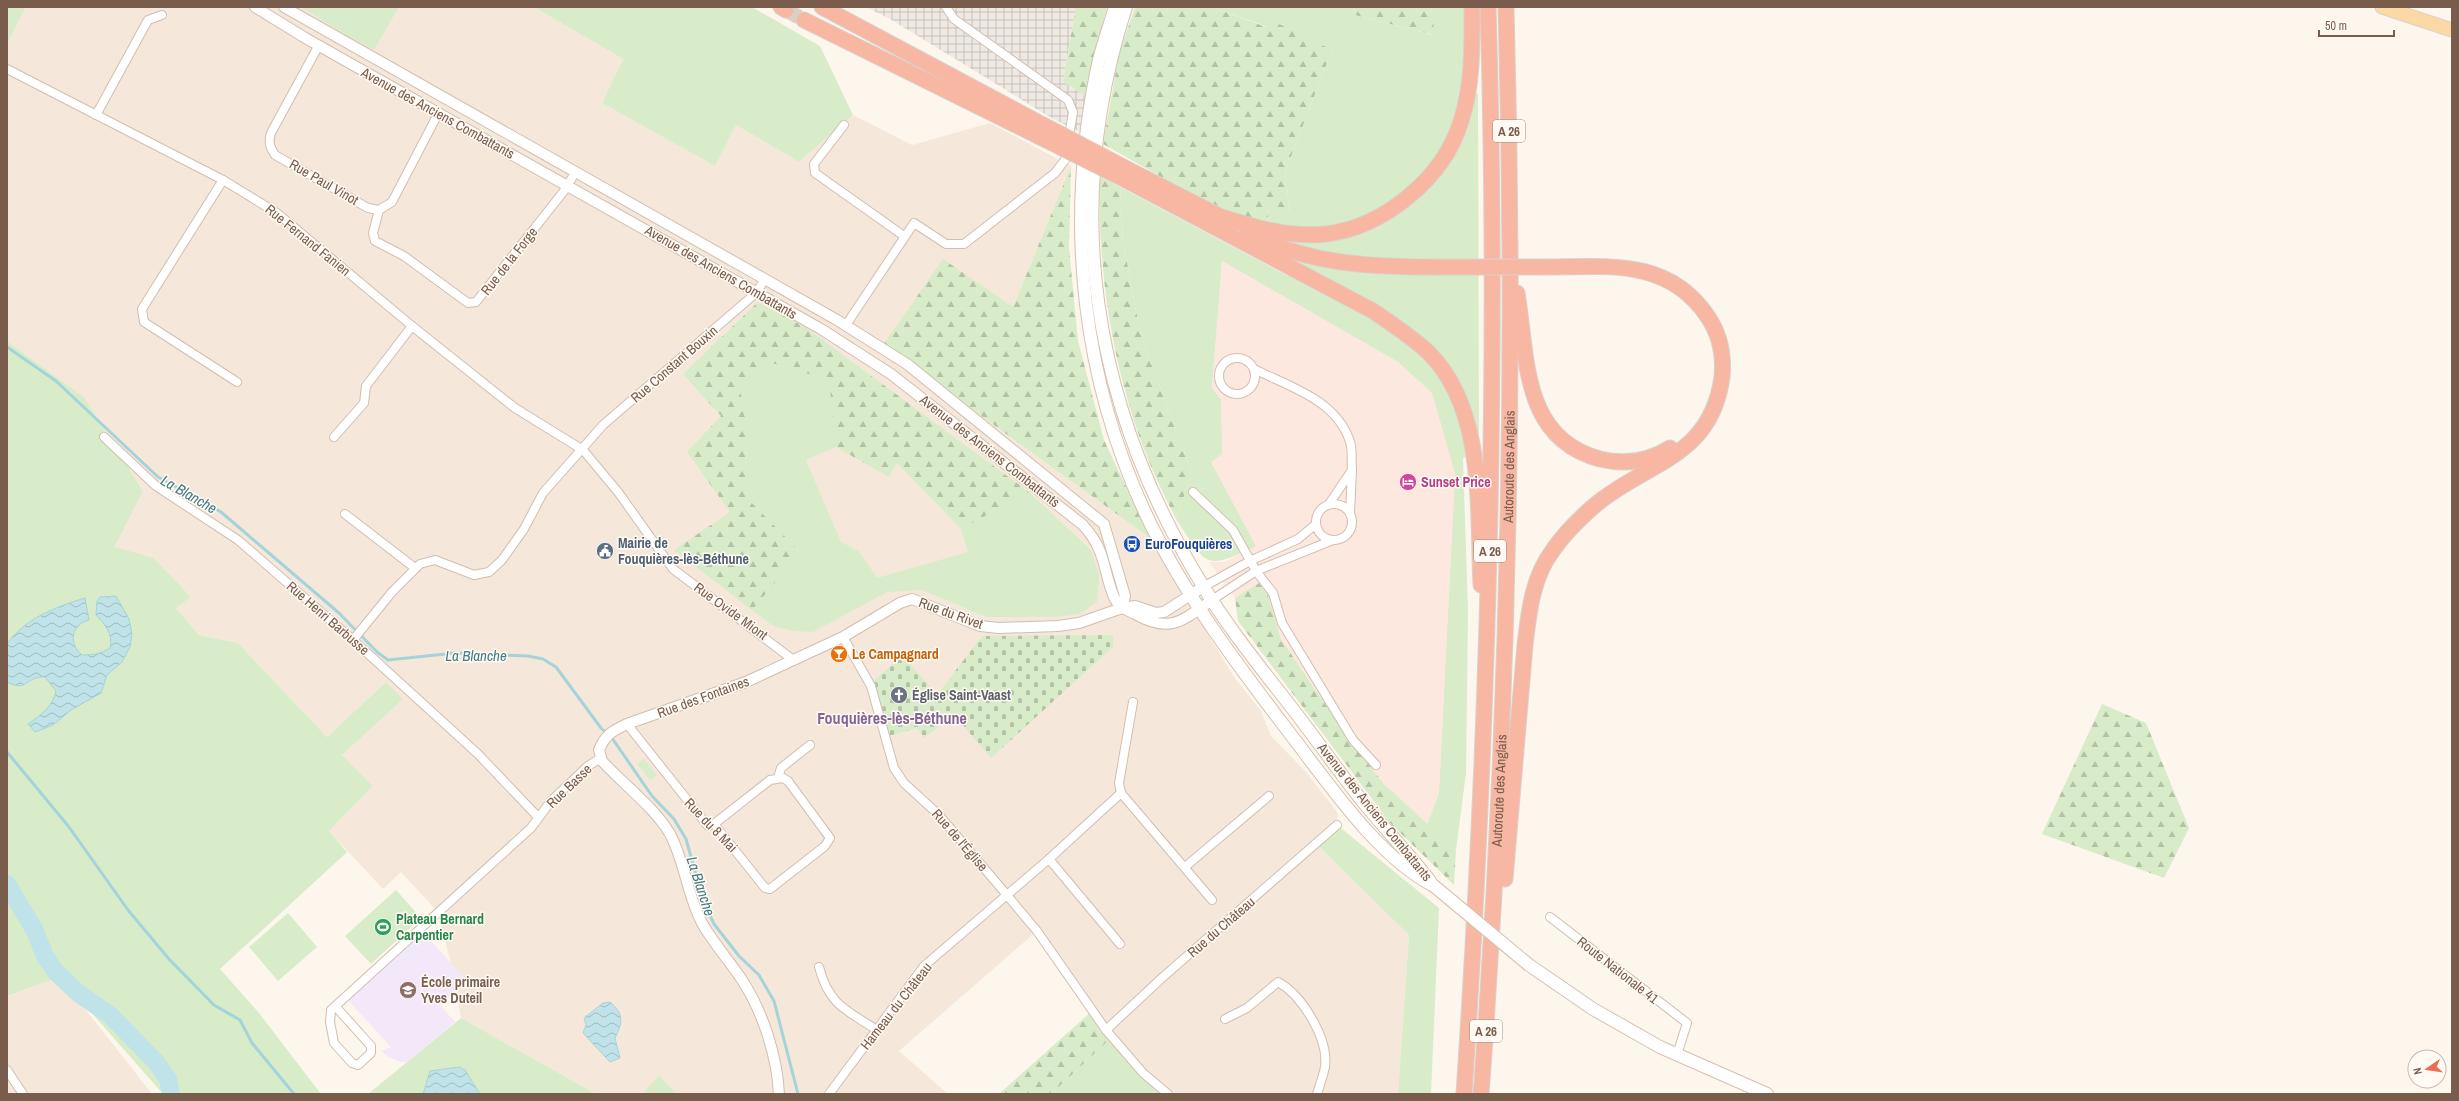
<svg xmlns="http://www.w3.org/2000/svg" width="2459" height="1101" viewBox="0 0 2459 1101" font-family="'Archivo Narrow',sans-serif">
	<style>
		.residential { fill: #f5e8da }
		.commercial { fill: #fde8e0 }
		.industrial { fill: url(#industrial-grid) }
		.education { fill: #f3e8fa }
		.green { fill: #d8ecc9 }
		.forest { fill: url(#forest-firs) }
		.cemetery { fill: url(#cemetery-stones) }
		.water { fill: url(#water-waves); stroke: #a5d3da }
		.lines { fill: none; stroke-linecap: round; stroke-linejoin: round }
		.stream { stroke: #a5d3da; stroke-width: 3 }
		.river { stroke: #bfe3e8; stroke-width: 18 }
		.motorway-tunnel { stroke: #dcd0c4; stroke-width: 15; stroke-dasharray: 15 8; stroke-linecap: butt }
		.minor-casing { stroke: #d1beb0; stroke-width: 10 }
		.tertiary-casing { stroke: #d1beb0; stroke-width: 12 }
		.secondary-casing { stroke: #d6c0b0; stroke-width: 14 }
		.primary-casing { stroke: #dad1cd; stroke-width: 15 }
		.motorway-casing { stroke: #dad1cd; stroke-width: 17 }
		.minor { stroke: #fff; stroke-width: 8 }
		.tertiary { stroke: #fff; stroke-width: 10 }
		.secondary { stroke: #fff; stroke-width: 12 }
		.primary { stroke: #fbd9a5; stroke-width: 13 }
		.motorway { stroke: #f7b7a3; stroke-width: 15 }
		.secondary-bridge-casing { stroke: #d6c0b0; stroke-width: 14; stroke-linecap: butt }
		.motorway-bridge-casing { stroke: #dad1cd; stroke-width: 17; stroke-linecap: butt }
		.secondary-bridge { stroke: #fff; stroke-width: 12 }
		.motorway-bridge { stroke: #f7b7a3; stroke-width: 15 }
		.labels { text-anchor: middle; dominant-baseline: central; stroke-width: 3; stroke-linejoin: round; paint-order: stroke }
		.shield { fill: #fffaf3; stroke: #a28b7f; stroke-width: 1 }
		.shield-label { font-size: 13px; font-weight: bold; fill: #7a5c4d }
		.street-label { font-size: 14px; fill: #7a5c4d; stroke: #fffaf3 }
		.hotel-label { font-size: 14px; font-weight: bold; fill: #b23c85; stroke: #fffaf3; text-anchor: start }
		.service-label { font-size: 14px; font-weight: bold; fill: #4e5e75; stroke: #fffaf3; text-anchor: start }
		.transit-label { font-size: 14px; font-weight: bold; fill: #164399; stroke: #fffaf3; text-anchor: start }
		.food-label { font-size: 14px; font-weight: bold; fill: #c56008; stroke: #fffaf3; text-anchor: start }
		.worship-label { font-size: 14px; font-weight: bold; fill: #5b616d; stroke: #fffaf3; text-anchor: start }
		.leisure-label { font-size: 14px; font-weight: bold; fill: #27864d; stroke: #fffaf3; text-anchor: start }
		.education-label { font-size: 14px; font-weight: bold; fill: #785e54; stroke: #fffaf3; text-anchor: start }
		.water-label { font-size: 15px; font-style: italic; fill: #437c86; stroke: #fffaf3 }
		.quarter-label { font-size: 16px; font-weight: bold; fill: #846695; stroke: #fffaf3 }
	</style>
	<defs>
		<pattern id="industrial-grid" width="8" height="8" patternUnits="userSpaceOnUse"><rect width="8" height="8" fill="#efe9e4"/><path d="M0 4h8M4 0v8" fill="none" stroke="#c7c0bb"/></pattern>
		<pattern id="forest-firs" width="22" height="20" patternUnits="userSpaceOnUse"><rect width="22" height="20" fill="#d8ecc9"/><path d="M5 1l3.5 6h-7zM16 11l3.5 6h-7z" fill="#b4c2a5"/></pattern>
		<pattern id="cemetery-stones" width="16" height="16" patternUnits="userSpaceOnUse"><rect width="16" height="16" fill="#d8ecc9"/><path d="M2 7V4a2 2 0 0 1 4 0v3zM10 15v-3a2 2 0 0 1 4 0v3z" fill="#b4c2a5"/></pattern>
		<pattern id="water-waves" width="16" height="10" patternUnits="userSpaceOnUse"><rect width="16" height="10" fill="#bfe3e8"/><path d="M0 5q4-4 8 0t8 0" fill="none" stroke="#a0bbbe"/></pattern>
	</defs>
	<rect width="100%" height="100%" fill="#fdf6ec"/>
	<!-- residential -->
	<g class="residential">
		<path d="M26,7H301L349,37L374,49L399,7H534L623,59L602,103L715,166L736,125L799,162L853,115L912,145L990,123L1071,166L1013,307L947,391L1150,538L1234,677L1261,711L1271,736L1306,772L1338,813L1337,825L1316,844L1409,935L1398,1094H1168L1143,1073L1037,931L899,1051L948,1094H677L659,1075L642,1094H596L461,1018L450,959L437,911L401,872L383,889L329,831L373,786L342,755L402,699L386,682L327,737L238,643L199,635L176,608L191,597L154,558L115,548L143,491L84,397L7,341V44Z"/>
		<path d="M60,977L152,1094H7V996Z"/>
	</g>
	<!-- commercial -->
	<path class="commercial" d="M1222,261L1398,362L1432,393L1455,474L1439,793L1427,825L1384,784L1348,738L1281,639L1268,595L1259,584L1235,598L1209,562H1224L1256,546L1210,461L1212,388Z"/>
	<!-- industrial -->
	<path class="industrial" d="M866,7H1076L1063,81L1085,96L1081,132L1055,120L890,19Z"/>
	<!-- education -->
	<path class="education" d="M423,932L466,980L440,1005L455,1022L407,1062H401L389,1057L381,1051L391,1047L348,1000Z"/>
	<!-- green -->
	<g class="green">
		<path d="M7,7H26L7,44Z"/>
		<path d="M301,7H399L374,50L349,37Z"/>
		<path d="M534,7H752L820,46L853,115L799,162L736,125L715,166L602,103L623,59Z"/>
		<path d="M1212,7H1354L1355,15L1433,35V7H1465L1463,79L1478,94L1479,451L1463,458L1468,612L1466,773L1456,850L1427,825L1439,793L1455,474L1432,393L1398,362L1222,261L1212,388L1221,400L1222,454L1211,462L1256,546C1203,572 1207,565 1176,519L1192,473L1140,332L1123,241L1120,187L1288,276L1302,247L1276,238L1265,210L1290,213L1285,172L1332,50Z"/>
		<path d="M7,341L84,397L143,491L115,547L154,558L191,597L176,608L199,635L238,643L327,737L386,682L403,699L342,755L373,786L329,831L347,852L220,969L259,1013L321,1094H163L60,977L7,996Z"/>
		<path d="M772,363L829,380L836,447L806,460L841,542L859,551L877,578L968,552L961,529L1029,492L1091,550L1099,575L1097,602L1080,614L1058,617H986L922,590L887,592L813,632L793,631L773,626L752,610L800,552L745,497L746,424L740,389Z"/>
		<path d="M644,759L657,775L650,780L637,764Z"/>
		<path d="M1337,825L1439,908L1431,1094H1398L1409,935L1316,844Z"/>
		<path d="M396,890L421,918L371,964L345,936Z"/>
		<path d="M288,913L317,947L278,981L249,947Z"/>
		<path d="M461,1018L596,1094H368Z"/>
		<path d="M1112,1037L1168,1094H1051Z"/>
		<path d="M659,1075L677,1094H642Z"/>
	</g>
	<!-- forest -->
	<g class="forest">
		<path d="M1076,7H1107L1085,96L1063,81Z"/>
		<path d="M1135,7H1212L1266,27L1279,24L1332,50L1285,172L1290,214L1266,210L1270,223C1215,213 1153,171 1103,144L1119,54Z"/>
		<path d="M1354,7H1433L1434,35L1355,15Z"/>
		<path d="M1071,166L1069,248L1078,341L1104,440L1150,538L883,345L943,259L1013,307Z"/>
		<path d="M1100,175L1120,187L1123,241L1140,332L1192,473L1176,519C1167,501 1158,483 1150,464C1113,374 1097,272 1100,175Z"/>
		<path d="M758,302L805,327L1029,492L961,529L897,463L889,477L836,447L829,380L772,363L740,389L746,424L745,496L800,552L752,610L674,550L730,512L687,452L721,416L683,374Z"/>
		<path d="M1259,583L1268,595L1281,639L1348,738L1384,784L1456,850L1454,885L1391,824L1238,621L1235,598Z"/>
		<path d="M2102,704L2146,723L2189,828L2164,878L2042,834Z"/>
		<path d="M1092,1011L1112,1037L1051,1094H999Z"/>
	</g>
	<!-- cemetery -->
	<path class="cemetery" d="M1113,635V647L991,758L954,715L924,738L917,728L889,736L874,680L903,656L937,695L982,636Z"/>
	<!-- water -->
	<g class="water">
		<path d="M116,596L129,619L132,634L130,647L122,662L107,675L101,693L71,710L53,725L35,732L28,724C41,715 53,706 56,691L45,677C25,676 28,693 7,682V644C25,618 56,607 85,598L89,620C71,625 68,643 82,655C93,655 101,654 110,648C113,633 106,626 96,615L97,601L100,597Z"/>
		<path d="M610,1002C624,1014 623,1022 615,1038L620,1058L610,1062L583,1033L586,1025L584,1018L603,1003Z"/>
		<path d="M459,1067L465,1070L480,1094H423L430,1071Z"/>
	</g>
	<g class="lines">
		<!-- stream -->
		<g class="stream">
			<path d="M7,347L56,381L158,477L221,512L339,613L377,652L388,660L455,653L528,656L543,659L556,667L601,728L612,738L652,796L674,819L686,839L703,900L714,924L739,956L759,975L774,1001L798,1094"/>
			<path d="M7,752L69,827L128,910L169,959L214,1005L240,1020L252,1043L294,1094"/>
		</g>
		<!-- river -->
		<path class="river" d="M7,884L34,929L45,956L55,971L78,993L110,1015L156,1062L168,1079L171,1094"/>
		<!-- motorway-tunnel -->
		<path class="motorway-tunnel" d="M786,10L804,20"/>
		<defs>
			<g id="minor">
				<path d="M319,45L272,131C268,140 269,146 275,155L368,208L379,210L392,202L439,112"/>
				<path d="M7,69L223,180L277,213L412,326L515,408L583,450L618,492L673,569L792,659"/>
				<path d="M96,115L148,20L162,15"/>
				<path d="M844,125L814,164L815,173L904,236"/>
				<path d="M223,180L142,309L144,322L237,382"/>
				<path d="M379,210L373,233L375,241L404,256L468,303L476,302L564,191L575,173"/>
				<path d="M846,325L914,223L946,244H964L1055,173L1065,160L1073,112L1068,100L954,19L946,7"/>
				<circle cx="1237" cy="376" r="18"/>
				<path d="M1254,369C1290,387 1337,400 1350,442C1353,450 1351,461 1352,470"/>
				<path d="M104,437L156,486L238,540L353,640L478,754L538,817"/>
				<path d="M334,437L364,403L366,386L412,326"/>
				<path d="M1193,492L1233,530L1256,571L1273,593L1282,623L1353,740L1376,765"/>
				<circle cx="1334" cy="522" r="18"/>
				<path d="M1329,504L1352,470L1350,513"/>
				<path d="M345,514L415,568"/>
				<path d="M1203,587L1250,561L1298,539L1316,524"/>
				<path d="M1212,600L1256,571L1333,540"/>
				<path d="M843,637L871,686L894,768L904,783L939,815L1006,894L1037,931L1106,1030L1143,1073L1168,1094"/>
				<path d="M353,640L392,592L420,564L435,560L474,575L489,572L502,560L524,529L543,493L603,425L756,293L765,279"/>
				<path d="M1133,702L1119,783L1121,793L1212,900"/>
				<path d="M627,724L708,826L714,824L770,780L783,778L788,781L830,838L825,846L770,889L765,888L714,824"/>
				<path d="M778,778L781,768L810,745"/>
				<path d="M1049,859L1120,944"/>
				<path d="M1185,867L1269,796"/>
				<path d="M1550,917L1687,1023L1677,1055"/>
				<path d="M819,967C829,1005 846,1010 877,1030"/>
				<path d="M335,1006L371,1046V1053L358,1065L352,1063L334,1043L330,1022L331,1010L531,828L551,801L588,766L601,758"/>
				<path d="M1225,1019L1247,1008L1278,982C1302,995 1329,1039 1325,1067C1323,1076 1320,1085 1317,1094"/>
				<path d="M1106,1030L1163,977L1337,825"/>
				<path d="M7,1070L23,1094"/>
				<path d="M829,1094L924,966L1049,859L1121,793"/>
			</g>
			<g id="tertiary">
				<path d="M255,7L307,39L821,329L891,374L1083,525C1107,552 1102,568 1114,597C1118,607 1127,610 1135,614C1170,634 1182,621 1212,600"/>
				<path d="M284,7L837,320L907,364L1104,524L1125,596L1122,608"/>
				<path d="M779,1094C777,1056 763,1012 742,980C729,960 713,943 702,923C687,895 685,862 670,834C655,808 623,784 602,761L599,750C605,735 612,731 627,724L746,682L843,637L900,603L912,599L980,626L999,628L1058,626L1079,623L1122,608L1135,606L1156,613L1164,612L1203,587"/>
			</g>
			<g id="secondary">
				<path d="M1115,7C1109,28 1101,48 1097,69C1064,227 1082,387 1154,531C1190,602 1240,668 1288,731C1327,781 1377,857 1434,886"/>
				<path d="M1126,7C1061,209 1092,406 1203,586C1229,629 1261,668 1292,708C1316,739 1339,772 1363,802C1385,829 1409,854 1430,881"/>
				<path d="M1529,965L1593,1009L1660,1047L1767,1094"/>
			</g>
			<path id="primary" d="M2382,7L2452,30"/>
			<g id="motorway">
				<path d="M781,7L786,10"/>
				<path d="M822,7L1043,125"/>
				<path d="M804,20L1038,136"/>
				<path d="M1129,170L1227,220"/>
				<path d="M1124,179L1373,311C1392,324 1412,337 1429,353C1486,410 1477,510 1481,585"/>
				<path d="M1219,216C1253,227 1289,238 1326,234C1384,227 1444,178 1461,121C1473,84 1472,46 1472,7"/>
				<path d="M1248,232C1303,264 1371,267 1434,267"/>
				<path d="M1517,293C1528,357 1521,438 1600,459C1625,465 1648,462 1670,448"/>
				<path d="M1505,879L1525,645C1529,612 1532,578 1553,550C1564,534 1579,519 1594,506C1645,462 1711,459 1722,377C1724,356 1720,335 1708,317C1670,260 1612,266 1551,267"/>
				<path d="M1464,1094C1488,732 1499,370 1488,7"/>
				<path id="s1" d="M1481,1094C1508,732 1516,369 1506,7"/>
			</g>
		</defs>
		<!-- minor casing -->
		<use href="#minor" class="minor-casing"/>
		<!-- tertiary casing -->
		<use href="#tertiary" class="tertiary-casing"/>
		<!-- secondary casing -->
		<use href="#secondary" class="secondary-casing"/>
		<!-- primary casing -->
		<use href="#primary" class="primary-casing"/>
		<!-- motorway casing -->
		<use href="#motorway" class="motorway-casing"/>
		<!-- minor -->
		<use href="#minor" class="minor"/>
		<!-- tertiary -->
		<use href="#tertiary" class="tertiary"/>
		<!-- secondary -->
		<use href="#secondary" class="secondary"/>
		<!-- primary -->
		<use href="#primary" class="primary"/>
		<!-- motorway -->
		<use href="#motorway" class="motorway"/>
		<defs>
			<path id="secondary-bridge" d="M1434,886L1529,965"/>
			<g id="motorway-bridge">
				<path d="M1043,125L1129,170"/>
				<path d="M1038,136L1124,179"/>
				<path d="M1434,267H1551"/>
			</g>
		</defs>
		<!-- secondary-bridge casing -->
		<use href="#secondary-bridge" class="secondary-bridge-casing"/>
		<!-- motorway-bridge casing -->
		<use href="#motorway-bridge" class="motorway-bridge-casing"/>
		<!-- secondary-bridge -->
		<use href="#secondary-bridge" class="secondary-bridge"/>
		<!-- motorway-bridge -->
		<use href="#motorway-bridge" class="motorway-bridge"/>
	</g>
	<!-- icons -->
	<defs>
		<symbol id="hotel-disc" viewBox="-11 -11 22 22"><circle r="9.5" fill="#d1479c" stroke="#fffaf3"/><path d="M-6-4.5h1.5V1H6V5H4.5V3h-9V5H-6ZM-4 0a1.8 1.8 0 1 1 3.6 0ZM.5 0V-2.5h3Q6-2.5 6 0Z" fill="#fff"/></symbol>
		<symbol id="bus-disc" viewBox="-11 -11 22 22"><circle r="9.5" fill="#1a4fb4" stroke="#fffaf3"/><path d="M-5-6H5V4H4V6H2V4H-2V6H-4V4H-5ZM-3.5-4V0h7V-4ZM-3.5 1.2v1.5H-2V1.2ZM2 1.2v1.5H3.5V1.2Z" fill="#fff"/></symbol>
		<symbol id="civic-disc" viewBox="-11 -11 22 22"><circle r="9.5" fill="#5c6f8a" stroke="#fffaf3"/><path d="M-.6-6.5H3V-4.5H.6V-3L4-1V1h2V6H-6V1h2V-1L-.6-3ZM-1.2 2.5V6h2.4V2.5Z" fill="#fff"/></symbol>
		<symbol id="bar-disc" viewBox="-11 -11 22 22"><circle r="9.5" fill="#e8710a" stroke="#fffaf3"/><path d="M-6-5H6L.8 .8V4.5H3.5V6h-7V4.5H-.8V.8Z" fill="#fff"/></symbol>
		<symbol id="church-disc" viewBox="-11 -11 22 22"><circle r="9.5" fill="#6b7280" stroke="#fffaf3"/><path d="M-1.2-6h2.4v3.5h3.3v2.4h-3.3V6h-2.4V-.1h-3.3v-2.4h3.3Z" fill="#fff"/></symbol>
		<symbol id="stadium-disc" viewBox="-11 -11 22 22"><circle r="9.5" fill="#2e9e5b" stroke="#fffaf3"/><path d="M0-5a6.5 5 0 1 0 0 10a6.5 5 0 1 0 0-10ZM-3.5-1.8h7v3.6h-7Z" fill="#fff"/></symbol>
		<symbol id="school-disc" viewBox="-11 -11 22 22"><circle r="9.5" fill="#8d6e63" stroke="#fffaf3"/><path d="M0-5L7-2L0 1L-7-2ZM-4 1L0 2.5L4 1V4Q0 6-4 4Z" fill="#fff"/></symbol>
	</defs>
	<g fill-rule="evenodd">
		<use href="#hotel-disc" x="1398" y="472" width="20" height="20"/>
		<use href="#bus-disc" x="1122" y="534" width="20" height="20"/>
		<use href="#civic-disc" x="595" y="541" width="20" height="20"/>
		<use href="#bar-disc" x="829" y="644" width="20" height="20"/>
		<use href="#church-disc" x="889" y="685" width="20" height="20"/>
		<use href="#stadium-disc" x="373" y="917" width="20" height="20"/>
		<use href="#school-disc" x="398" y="980" width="20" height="20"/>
	</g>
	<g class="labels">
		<!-- shield labels -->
		<g class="shield">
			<rect x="1493" y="120" width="32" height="22" rx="3"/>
			<rect x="1474" y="540" width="32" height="22" rx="3"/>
			<rect x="1470" y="1020" width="32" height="22" rx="3"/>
		</g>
		<g class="shield-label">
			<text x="1509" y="131">A 26</text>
			<text x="1490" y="551">A 26</text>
			<text x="1486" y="1031">A 26</text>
		</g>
		<!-- street labels -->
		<g class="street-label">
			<text transform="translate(438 113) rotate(29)">Avenue des Anciens Combattants</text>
			<text transform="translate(324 182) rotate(30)">Rue Paul Vinot</text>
			<text transform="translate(308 240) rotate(39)">Rue Fernand Fanien</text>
			<text transform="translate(509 261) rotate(-52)">Rue de la Forge</text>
			<text transform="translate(721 272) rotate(30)">Avenue des Anciens Combattants</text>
			<text transform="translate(674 364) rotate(-41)">Rue Constant Bouxin</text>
			<text transform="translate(990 451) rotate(38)">Avenue des Anciens Combattants</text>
			<text stroke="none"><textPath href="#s1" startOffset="628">Autoroute des Anglais</textPath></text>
			<text transform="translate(731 611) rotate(36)">Rue Ovide Miont</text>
			<text transform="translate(951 613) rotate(20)">Rue du Rivet</text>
			<text transform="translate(328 618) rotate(41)">Rue Henri Barbusse</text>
			<text transform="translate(703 697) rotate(-20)">Rue des Fontaines</text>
			<text transform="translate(569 786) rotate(-44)">Rue Basse</text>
			<text stroke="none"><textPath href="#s1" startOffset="304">Autoroute des Anglais</textPath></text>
			<text transform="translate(1375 812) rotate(51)">Avenue des Anciens Combattants</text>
			<text transform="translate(711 825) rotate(46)">Rue du 8 Mai</text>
			<text transform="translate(960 840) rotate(49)">Rue de l'Église</text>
			<text transform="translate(1221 927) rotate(-41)">Rue du Château</text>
			<text transform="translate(1618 970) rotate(38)">Route Nationale 41</text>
			<text transform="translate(896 1006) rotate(-52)">Hameau du Château</text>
		</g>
		<!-- hotel labels -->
		<g class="hotel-label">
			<text x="1421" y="482">Sunset Price</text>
		</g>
		<!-- service labels -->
		<g class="service-label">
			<text x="618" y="543">Mairie de<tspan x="618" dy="16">Fouquières-lès-Béthune</tspan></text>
		</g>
		<!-- transit labels -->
		<g class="transit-label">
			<text x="1145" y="544">EuroFouquières</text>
		</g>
		<!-- food labels -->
		<g class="food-label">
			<text x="852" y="654">Le Campagnard</text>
		</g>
		<!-- worship labels -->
		<g class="worship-label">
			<text x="912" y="695">Église Saint-Vaast</text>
		</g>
		<!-- leisure labels -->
		<g class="leisure-label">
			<text x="396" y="919">Plateau Bernard<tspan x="396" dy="16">Carpentier</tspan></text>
		</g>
		<!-- education labels -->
		<g class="education-label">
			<text x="421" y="982">École primaire<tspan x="421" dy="16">Yves Duteil</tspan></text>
		</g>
		<!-- water labels -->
		<g class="water-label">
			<text transform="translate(189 494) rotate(30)">La Blanche</text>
			<text x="476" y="655">La Blanche</text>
			<text transform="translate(701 886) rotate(72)">La Blanche</text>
		</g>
		<!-- quarter labels -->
		<g class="quarter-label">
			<text x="892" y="718">Fouquières-lès-Béthune</text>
		</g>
	</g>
	<!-- border -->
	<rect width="2459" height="1101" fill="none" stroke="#7a5c4d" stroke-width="16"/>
	<!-- north arrow -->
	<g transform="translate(2427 1069) rotate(257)"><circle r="19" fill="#fffaf3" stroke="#cabbb1"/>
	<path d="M0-3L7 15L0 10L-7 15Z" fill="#e76f51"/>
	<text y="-6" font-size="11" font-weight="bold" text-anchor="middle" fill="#7a5c4d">N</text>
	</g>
	<!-- scale -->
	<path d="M2319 30v6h75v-6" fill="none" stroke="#7a5c4d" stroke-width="2"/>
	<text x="2325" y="30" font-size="12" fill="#7a5c4d" stroke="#fffaf3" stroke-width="3" paint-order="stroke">50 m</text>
</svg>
